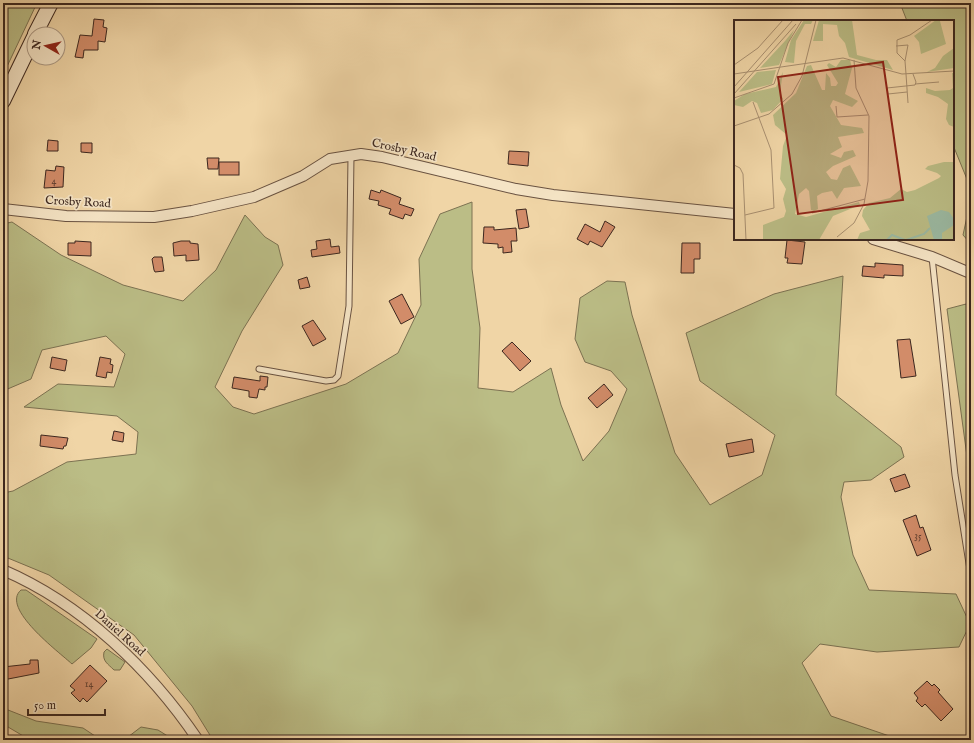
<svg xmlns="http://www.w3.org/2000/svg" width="974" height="743" viewBox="0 0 974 743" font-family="'IM FELL English',serif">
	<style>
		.green { fill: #bbbd86; stroke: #7c7252 }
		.building { fill: #d28c69; stroke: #3c271f }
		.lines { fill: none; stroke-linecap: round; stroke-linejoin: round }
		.lane-casing { stroke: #695241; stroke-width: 7 }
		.street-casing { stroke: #695241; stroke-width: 12 }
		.secondary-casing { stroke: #3c271f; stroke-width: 16 }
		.lane { stroke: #f5e4c5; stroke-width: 5 }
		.street { stroke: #f5e4c5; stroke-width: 10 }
		.secondary { stroke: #f5e4c5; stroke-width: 14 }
		.labels { text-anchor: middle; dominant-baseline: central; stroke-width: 3.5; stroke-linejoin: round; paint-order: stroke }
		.number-label { font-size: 10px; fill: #624032 }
		.street-label { font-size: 12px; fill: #3c271f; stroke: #f5e4c5 }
		.inset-river { fill: none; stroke: #9bb9a2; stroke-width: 2 }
		.inset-road { fill: none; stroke: #a88f70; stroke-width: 1 }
		.view { fill: #8f2418; fill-opacity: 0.15; stroke: #8f2418; stroke-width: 2 }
		.inset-edge { fill: none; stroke: #3c271f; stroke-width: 2 }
	</style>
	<rect width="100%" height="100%" fill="#f0d5a6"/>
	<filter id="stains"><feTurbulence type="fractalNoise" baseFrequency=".005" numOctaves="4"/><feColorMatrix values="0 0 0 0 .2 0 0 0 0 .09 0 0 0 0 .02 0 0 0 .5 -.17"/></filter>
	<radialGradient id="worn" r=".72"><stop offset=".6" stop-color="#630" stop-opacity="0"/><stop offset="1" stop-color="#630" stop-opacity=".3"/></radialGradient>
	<!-- green -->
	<g class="green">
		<path d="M3,3H37L3,75Z"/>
		<path d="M900,3H971V189L953,145V21H907Z"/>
		<path d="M971,198V244L963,235Z"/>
		<path d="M472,202V269L480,328L478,388L513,392L551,368L561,405L583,461L609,431L627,389L611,371L585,362L575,339L580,298L607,281L625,282L632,315L675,453L710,505L762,475L775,435L700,381L686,333L774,294L843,276L836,395L901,447L904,457L871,480L844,482L841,497L853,555L869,590L956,594L970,624L959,647L877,652L820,644L802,663L831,716L901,740H213L192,706L134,635L49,575L3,556V493L13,491L67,462L136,454L138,432L117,416L24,407L58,384L114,387L125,354L106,336L42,350L31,379L3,391V224L12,222L61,255L123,285L183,301L216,270L245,215L265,237L278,245L283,265L242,331L215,387L233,407L254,414L346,384L398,353L421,305L419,259L440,214Z"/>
		<path d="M966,304L971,320V486L947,309Z"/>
		<path d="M21,590H26L97,639L91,648L72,664C59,652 0,608 21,590Z"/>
		<path d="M107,649L125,662L120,670H114C108,664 102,661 104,652Z"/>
		<path d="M3,708L36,721L83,728L101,740H30L3,724Z"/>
		<path d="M141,727L158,730L174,740H124Z"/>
	</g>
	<!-- building -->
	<g class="building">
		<path d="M94,19L104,20L103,27L107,28L105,42L98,41V50H84L83,58L75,57L80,35L92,36Z"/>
		<path d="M48,140L58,141V151H47Z"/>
		<path d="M81,143H92V153L81,152Z"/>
		<path d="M509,151L529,152L528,166L508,164Z"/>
		<path d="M207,158H219L218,169H208Z"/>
		<rect x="219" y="162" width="20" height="13"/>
		<path d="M56,166L64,167L63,187L44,188L46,170L55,171Z"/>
		<path d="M371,190L380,193L381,190L401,198L399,204L414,209L411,216L405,214L403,219L389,214L391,209L378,205L379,201L369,199Z"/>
		<path d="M526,209L529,227L519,229L516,210Z"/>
		<path d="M605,221L615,227L602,247L590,241L588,245L577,239L585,224L600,232Z"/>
		<path d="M484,227H494V230L516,228L517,241H511L512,252L503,253V247L498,248V244L483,243Z"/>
		<path d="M330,239L331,247L339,246L340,253L312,257L311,250L317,249L316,241Z"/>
		<path d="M787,240L805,242L802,264L787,263L788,258H785Z"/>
		<path d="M75,241L91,242V256L68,255V243H75Z"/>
		<path d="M181,241H190V243L198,244L199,260L186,261V255L174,256L173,243Z"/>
		<path d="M682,243H700V259H694V273H681Z"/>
		<path d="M154,257H162L164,271L155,272L154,270L152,259Z"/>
		<path d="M875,263L903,265V276L884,275V278L862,276L863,266L875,267Z"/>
		<path d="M307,277L310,287L300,289L298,280Z"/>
		<path d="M402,294L414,317L401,324L389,301Z"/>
		<path d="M313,320L326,339L313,346L302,326Z"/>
		<path d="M910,339L916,376L901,378L897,340Z"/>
		<path d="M512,342L531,361L520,371L502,351Z"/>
		<path d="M52,357L67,360L65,371L50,368Z"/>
		<path d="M100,357L111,359L110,364L113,365L112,373L107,372L106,378L96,376Z"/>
		<path d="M260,376L268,377L267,387H265V390L259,389L257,398L249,397V391L232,388L234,377L260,381Z"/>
		<path d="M604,384L613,395L597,408L588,398Z"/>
		<path d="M114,431L124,433L123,442L112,440Z"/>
		<path d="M41,435L68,438L66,446H64L63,449L40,446Z"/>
		<path d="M752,439L754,452L729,457L726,444Z"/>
		<path d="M905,474L910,487L895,492L890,479Z"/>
		<path d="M916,515L920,528L923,527L931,550L917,556L903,520Z"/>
		<path d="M30,660H38L39,673L3,680V667L30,664Z"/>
		<path d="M90,665L107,681L87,702L83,698L80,702L71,693L75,690L70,686Z"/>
		<path d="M927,681L932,686L934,684L940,690L938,692L953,709L941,721L925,704L922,707L916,701L918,698L914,693Z"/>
	</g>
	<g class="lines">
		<defs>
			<g id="lane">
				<path d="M217,3H219"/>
				<path d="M932,257L955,475L971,576"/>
				<path d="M259,369L326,381L334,380L338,376L349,306L351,156"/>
			</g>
			<g id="street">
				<path d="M3,209L66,216L154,217L192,211L254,197L303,176L330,159L361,154L382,157L516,189L553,195L735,214"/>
				<path d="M873,239L932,257L970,273"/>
				<path d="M3,570C82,604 150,669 198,740"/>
			</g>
			<g id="secondary">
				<path d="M35,34L51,3"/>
				<path d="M3,101L34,37"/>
			</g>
		</defs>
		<!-- lane casing -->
		<use href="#lane" class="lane-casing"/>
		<!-- street casing -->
		<use href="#street" class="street-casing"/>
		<!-- secondary casing -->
		<use href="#secondary" class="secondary-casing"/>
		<!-- lane -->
		<use href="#lane" class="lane"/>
		<!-- street -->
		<use href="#street" class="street"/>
		<!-- secondary -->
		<use href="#secondary" class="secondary"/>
	</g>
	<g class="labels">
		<!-- number labels -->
		<g class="number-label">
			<text x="54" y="181">4</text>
			<text x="918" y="536">35</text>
			<text x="89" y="684">14</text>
		</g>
		<!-- street labels -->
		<g class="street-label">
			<text transform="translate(404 150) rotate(13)">Crosby Road</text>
			<text transform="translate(78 202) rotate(3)">Crosby Road</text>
			<text transform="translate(120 633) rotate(42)">Daniel Road</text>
		</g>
	</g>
	<!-- overview -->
	<g transform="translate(734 20)">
		<rect width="220" height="220" fill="#f0d5a6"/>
		<path d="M70,0H79L77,4H71L62,21L60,43L51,42L57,20ZM85,0H118L123,35L142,40H153L159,50L115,37L111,23L105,16L103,5L89,4V21H79ZM202,0L206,1L212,24L187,34L185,22L180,16ZM60,10L45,45L26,48L51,21ZM220,28V48L193,52L201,48L209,36ZM107,40H116L118,48L111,74L124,81L118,87L99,80L96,86L107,105L128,108L130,113L104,117L108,127L96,134L107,138L110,132L119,130L122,136L99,146L92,152L97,159L103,160L109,148L116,145L127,166L110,168L103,179L98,171L88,173L83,176L84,189L80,191L77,190L75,171L72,168L65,174L61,194L72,197L125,182L126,185L99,196L85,220H29V205L50,197L52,191L49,179L52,169L46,159L49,126L53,115L41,105L39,95L62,73L73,46L77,45L88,70H91L92,53L96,58L97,66H102L104,63L93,45L95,43L102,47ZM42,50L38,64L5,72L23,52ZM49,52L46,72L49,79L39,90L27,93L23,83L18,81L9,87L0,85V81L11,74L42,67ZM218,53H220V107L215,105L212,99L214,84L204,77L192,73V68L201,71L216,70L219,68ZM210,142H220V220H123L126,213L136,210L128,196L129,190L135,183L156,178L167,169L173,172L181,170L205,158L207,156L203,153L191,149L194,146Z" fill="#bbbd86"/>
		<path d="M207,190L215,192L220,199V205L208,213V220H200L193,196Z" fill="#9bb9a2"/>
		<path class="inset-river" d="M153,220L158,215L171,220M172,220L190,214L196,208"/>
		<path class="inset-road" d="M162,26L174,25L171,41M0,45L24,28L49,0M47,47L109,38L168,54L220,51M0,54L47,47M172,54L171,41L163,33V20L176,15L198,0M172,54L174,83M181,64L205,62M0,67L59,0M173,72L154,74L153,68L181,65L182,62L179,54M0,74L62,4M0,78L40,64L54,23L68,0M102,86L103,97L134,95M0,106L35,94L58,74L68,56L82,0M0,145L6,148L9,154L12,220M78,193L131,179M11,195L40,188L37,130L19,82M103,217L120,203L130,184L134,161L135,96L122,68L120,40"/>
		<path class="view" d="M149,42L169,180L64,194L44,57Z"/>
		<rect width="220" height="220" class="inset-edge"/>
	</g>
	<!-- margin -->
	<rect width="974" height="743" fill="none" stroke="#f0d5a6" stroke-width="16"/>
	<rect x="4" y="4" width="966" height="735" fill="none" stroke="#3c271f" stroke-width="2"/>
	<rect x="8" y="8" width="958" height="727" fill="none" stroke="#3c271f"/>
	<!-- north arrow -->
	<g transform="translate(46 46) rotate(278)"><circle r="19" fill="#f5e4c5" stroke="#ab9883"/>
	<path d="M0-3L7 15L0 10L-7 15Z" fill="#8f2418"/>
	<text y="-6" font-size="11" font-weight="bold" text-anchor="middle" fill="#3c271f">N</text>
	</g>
	<!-- scale -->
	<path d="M28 709v6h77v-6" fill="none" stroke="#3c271f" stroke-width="2"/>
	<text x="34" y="709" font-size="12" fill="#3c271f" stroke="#f5e4c5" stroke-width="3" paint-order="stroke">50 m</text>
	<rect width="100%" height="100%" filter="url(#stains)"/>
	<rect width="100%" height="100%" fill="url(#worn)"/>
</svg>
